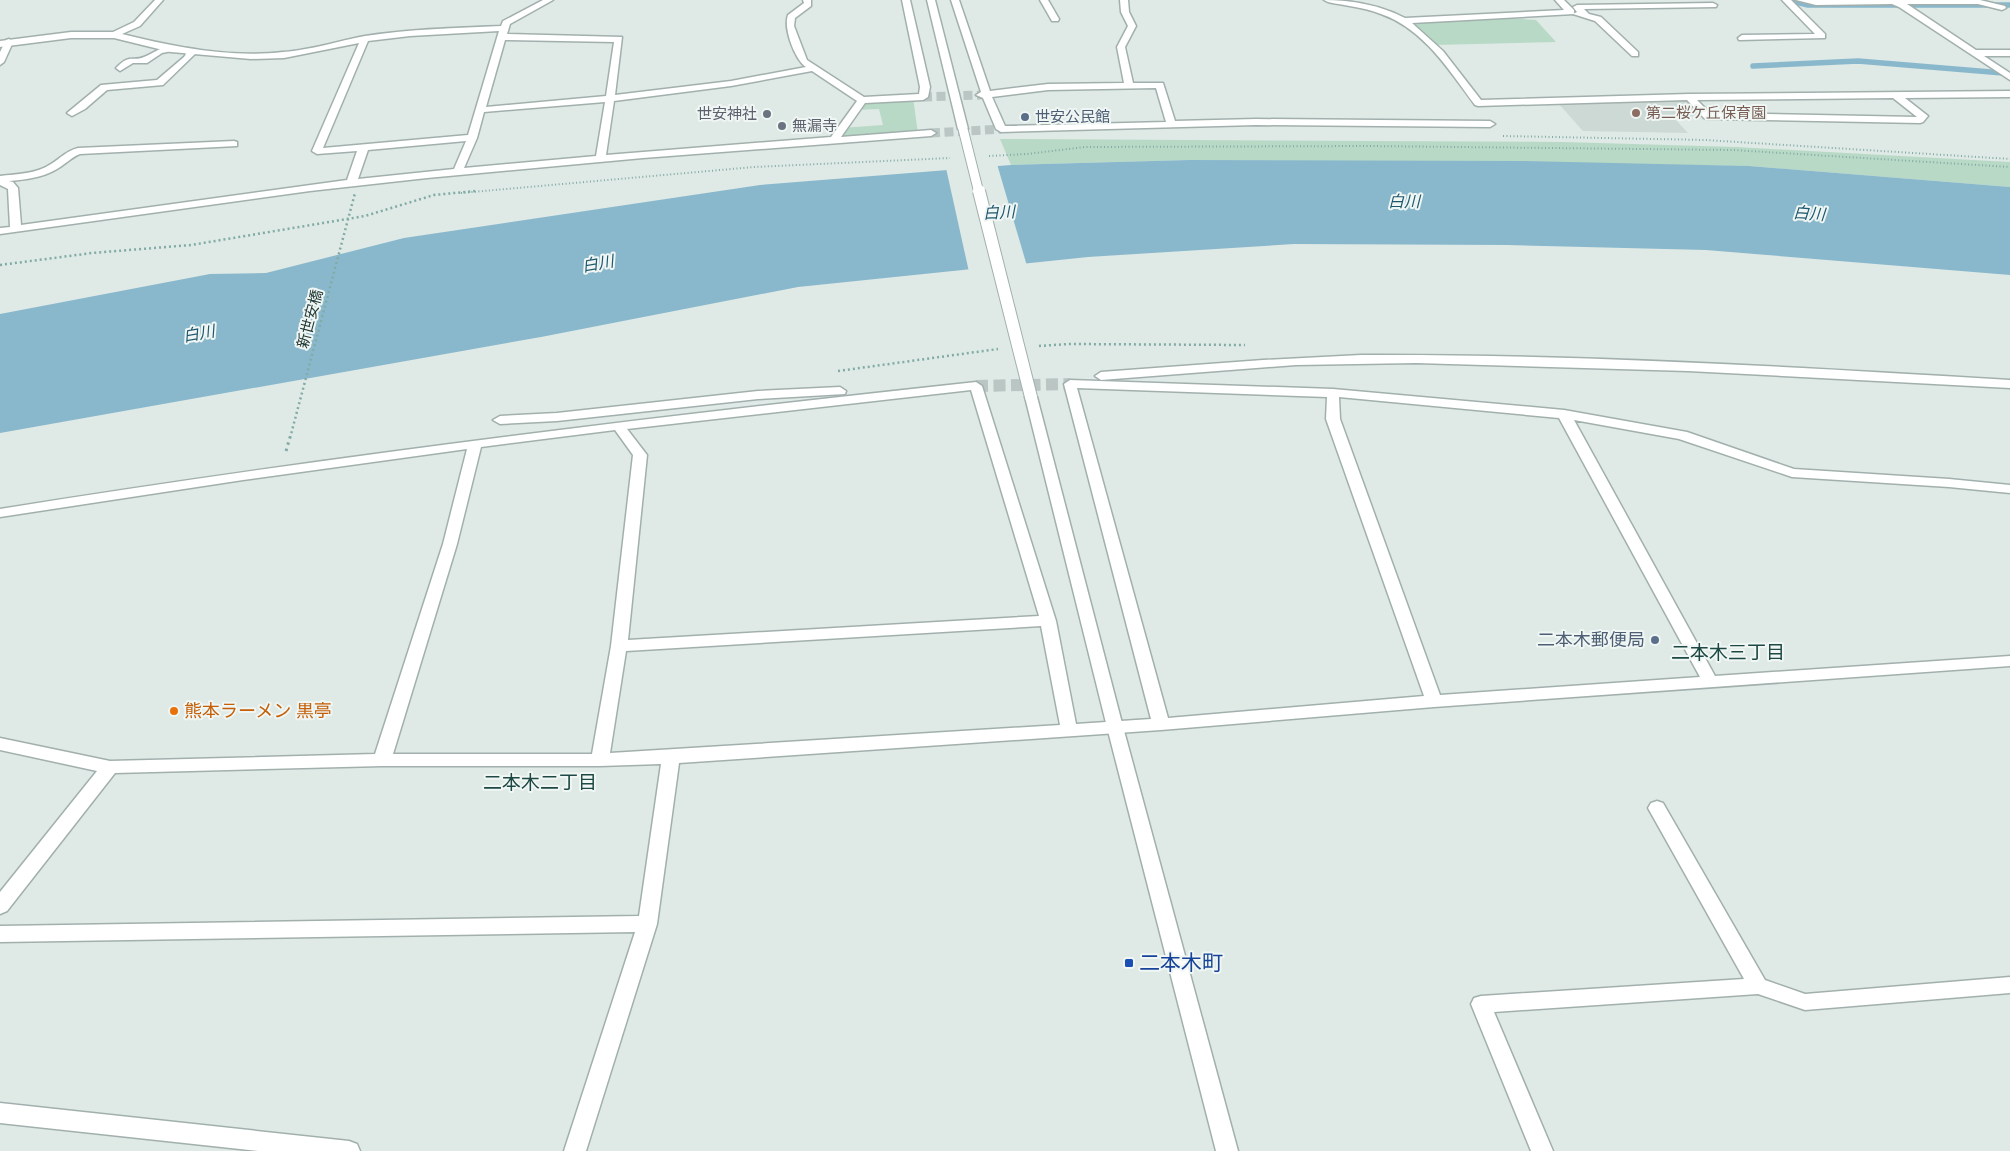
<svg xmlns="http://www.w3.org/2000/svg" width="2010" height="1151" viewBox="0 0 2010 1151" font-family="'Nunito Sans','Noto Sans JP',sans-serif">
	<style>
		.built { fill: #cdd9d5 }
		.green { fill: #b8d9c6 }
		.water { fill: #89b8cc }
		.pier { fill: #dfe9e6 }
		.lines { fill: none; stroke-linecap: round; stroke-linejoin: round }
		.stream { stroke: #89b8cc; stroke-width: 5.5 }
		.minor-tunnel-far1 { stroke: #b9c6c3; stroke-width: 9; stroke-dasharray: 9 4.5; stroke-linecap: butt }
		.minor-tunnel { stroke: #b9c6c3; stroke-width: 12; stroke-dasharray: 12 5.5; stroke-linecap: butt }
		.service-casing { stroke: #a2b0ad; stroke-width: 3 }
		.minor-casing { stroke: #a2b0ad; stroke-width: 3 }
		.tertiary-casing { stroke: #a2b0ad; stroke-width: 3 }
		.path-far1 { stroke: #81aba4; stroke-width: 2; stroke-dasharray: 1 2.5; stroke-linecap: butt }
		.path { stroke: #81aba4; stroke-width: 2.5; stroke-dasharray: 2 3; stroke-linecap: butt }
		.service { fill: #fff; fill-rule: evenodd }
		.minor { fill: #fff; fill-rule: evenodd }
		.tertiary { fill: #fff; fill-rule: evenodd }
		.tertiary-bridge-far1-casing { stroke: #a2b0ad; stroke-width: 11; stroke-linecap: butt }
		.tertiary-bridge-casing { stroke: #a2b0ad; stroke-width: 14; stroke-linecap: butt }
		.path-bridge-far1 { stroke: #81aba4; stroke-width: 2.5; stroke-dasharray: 2 3; stroke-linecap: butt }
		.path-bridge { stroke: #81aba4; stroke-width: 3; stroke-dasharray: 2.5 4; stroke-linecap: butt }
		.tertiary-bridge-far1 { stroke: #fff; stroke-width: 9 }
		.tertiary-bridge { stroke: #fff; stroke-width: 12 }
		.education-dot { fill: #8d6e63; stroke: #eff6f3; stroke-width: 2 }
		.worship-dot { fill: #6b7280; stroke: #eff6f3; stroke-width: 2 }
		.service-dot { fill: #5c6f8a; stroke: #eff6f3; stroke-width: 2 }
		.food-dot { fill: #e8710a; stroke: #eff6f3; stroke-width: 2 }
		.transit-dot { fill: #1a4fb4; stroke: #eff6f3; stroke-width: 2 }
		.labels { text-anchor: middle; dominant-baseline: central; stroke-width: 4; stroke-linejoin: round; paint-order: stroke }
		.far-education-label { font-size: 15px; fill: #785e54; stroke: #eff6f3; text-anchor: start }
		.far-worship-label { font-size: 15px; fill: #5b616d; stroke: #eff6f3; text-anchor: end }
		.far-service-label { font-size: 15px; fill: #4e5e75; stroke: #eff6f3; text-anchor: start }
		.far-street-label { font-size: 15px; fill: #213835; stroke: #eff6f3 }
		.far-water-label { font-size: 16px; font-style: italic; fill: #1f576f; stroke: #eff6f3 }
		.service-label { font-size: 18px; fill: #4e5e75; stroke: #eff6f3; text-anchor: end }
		.food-label { font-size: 18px; fill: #c56008; stroke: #eff6f3; text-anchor: start }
		.neighbourhood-label { font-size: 19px; fill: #1e4844; stroke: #eff6f3 }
		.near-transit-label { font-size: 21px; fill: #164399; stroke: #eff6f3; text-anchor: start }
	</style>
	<rect width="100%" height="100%" fill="#dfe9e6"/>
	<!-- built -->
	<path class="built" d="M1679,100L1688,102L1702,116L1673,117L1688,133L1583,131L1558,103Z"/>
	<!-- green -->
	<g class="green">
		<path d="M1491,17L1536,20L1556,42L1434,45L1412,24L1417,20Z"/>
		<path d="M913,97L918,134L834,140L842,128L883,125L879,109L855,110L862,100Z"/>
		<path d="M1000,139L1563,142L1736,147L2010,162V187L1749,166L1189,160L1011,165Z"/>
	</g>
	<!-- water -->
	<path class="water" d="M1189,160L1524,161L1749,166L2010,187V275L1706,250L1508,245L1294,244L1088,257L798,287L541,337L0,433V314L210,274L266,273L404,238L760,185L1011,165Z"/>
	<!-- pier -->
	<path class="pier" d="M997,164L1027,266L969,272L946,168Z"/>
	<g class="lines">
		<!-- stream -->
		<g class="stream">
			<path d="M1787,0L1808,5H2010"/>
			<path d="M1753,66L1858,61L2003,73"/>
		</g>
		<!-- minor-tunnel-far1 -->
		<g class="minor-tunnel-far1">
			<path d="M923,97L981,95"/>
			<path d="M931,133L1001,129"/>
		</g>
		<!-- minor-tunnel -->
		<path class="minor-tunnel" d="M976,386L1070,384"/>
		<defs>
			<g id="service">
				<path d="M1040,0H1048L1059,19L1058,21H1052Z"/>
				<path d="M1713,3L1717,5L1716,7L1584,9L1589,14L1601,17L1638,52V56H1632L1595,21L1573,14L1577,12L1573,7L1577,5Z"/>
				<path d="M9,39L13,42L4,62L0,65V52L6,40Z"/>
				<path d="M169,46L172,47V51L162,53L147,63H133L120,71L116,68C130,53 132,62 144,57C154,53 157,49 169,46Z"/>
				<path d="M188,48L195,54L163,85L107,90L85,109L72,116L67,113L101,85L157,80L184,57L186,54L184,51Z"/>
				<path d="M234,141L237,142V146L80,154C70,158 66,164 57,169C41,179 19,180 0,182V176C16,174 37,174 51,164C61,158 66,151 78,148Z"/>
				<path d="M1657,801L1663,803L1765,980L1805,994L2010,977V993L1805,1010L1758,994L1494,1012L1553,1151H1531L1471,1004L1474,998L1481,996L1744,979L1648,808L1651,803Z"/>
			</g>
			<g id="minor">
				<path d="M155,0H163L140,26L122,34C174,47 230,58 283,52C311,50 338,41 365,36C410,29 456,28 501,26L503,21L543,0H553L510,24L507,34L622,37L615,95L731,81L806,67C795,60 783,28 788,15L804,3L803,0H811V6L795,18L794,26L807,60L864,97L919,94L920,87L902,0H910L930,87L928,97L923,100L865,103L841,137L931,130L936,133L931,136L643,158L427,178L310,191L0,234V228L10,227L8,189L0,185V179L13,182L18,188L21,225L347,180L357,151L317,154L312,151L359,43L284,58L251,59L171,52L114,38H71L0,47V41L71,32H113L134,22ZM499,31L468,135L323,148L368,41L410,36ZM505,40L614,42L606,96L486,107ZM812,71L857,101L831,137L606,155L614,101L731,86ZM605,102L596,156L464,168L477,138L484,112ZM466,141L454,169L358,179L368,150Z"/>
				<path d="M951,0H959L990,91L1048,84L1124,83L1117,47L1128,26L1121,12L1120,0H1128L1129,12L1136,26L1125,47L1133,83H1163L1175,121L1256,119L1490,121L1495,124L1490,127L1256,125L1001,132L996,129L983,98L976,95L981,92ZM1156,88L1166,122L1005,126L992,97L1048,90Z"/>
				<path d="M1324,0C1352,0 1380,5 1405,18L1564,10L1555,0H1564L1574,10V14L1412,23L1443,51L1481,100L1689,94L2010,91V97L1905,98L1928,116L1923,122L1920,123L1707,119L1704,118L1687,100L1478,106L1475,105C1449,70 1424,29 1381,14C1364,7 1346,6 1328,2ZM1893,98L1917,117L1710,113L1697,100Z"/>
				<path d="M1782,0H1791L1825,34V38L1739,40L1738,38L1742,35L1815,34Z"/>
				<path d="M1796,0H1980L2005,6L2006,8L2002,10L1978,4H1907L1976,50H2010V56H1984L2010,73V80L1899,7L1892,4L1816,5Z"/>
				<path d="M1361,355C1577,354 1794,367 2010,380V388L1688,371L1416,363L1296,365L1101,380L1095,376L1101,372L1263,360Z"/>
				<path d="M1070,380L1333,389L1564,410L1687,432L1794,469L1949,479L2010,485V493L1949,487L1792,477L1679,439L1574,420L1715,676L2010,656V666L1434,707L1161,730L679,763L657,924L586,1151H564L635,932L0,942V926L639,916L661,764L600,766H382L115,773L7,911L0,914V892L97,771L0,750V738L110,761L375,754L443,544L467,449L243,480L0,517V509C324,457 650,417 976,382L982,386L1056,621L1076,724L1151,719L1064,384ZM1077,388L1327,397L1326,419L1424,696L1168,718ZM971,390L1039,616L628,640L647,455L627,429ZM1339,397L1559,418L1700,677L1440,695L1340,419ZM615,430L633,455L611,646L592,754H393L457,544L481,447ZM1041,626L1060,725L610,753L626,651Z"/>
				<path d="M840,387L846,391L845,394L758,399L557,421L500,424L493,420L500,416L557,413L758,391Z"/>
				<path d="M0,1103L349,1141L357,1144L360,1151H258L0,1123Z"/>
			</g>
			<g id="tertiary">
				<path d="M927,0H935L968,129L966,131L963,132L958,129Z"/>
				<path d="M1031,393L1037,397L1123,727L1238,1151H1216L1107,727L1025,397Z"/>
			</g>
		</defs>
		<!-- service casing -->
		<use href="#service" class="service-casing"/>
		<!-- minor casing -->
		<use href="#minor" class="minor-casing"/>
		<!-- tertiary casing -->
		<use href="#tertiary" class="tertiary-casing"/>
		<!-- path-far1 -->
		<g class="path-far1">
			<path d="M1503,136L1705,140L2010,159"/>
			<path d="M989,156L1027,154L1085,147L1369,146L1733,150L2010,167"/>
			<path d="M461,193L754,167L950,158"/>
		</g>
		<!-- path -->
		<g class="path">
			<path d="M0,265L92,253L191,245L365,216L434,195L475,191"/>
			<path d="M1039,346L1069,344L1245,345"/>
			<path d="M838,371L998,349"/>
		</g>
		<!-- service -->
		<use href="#service" class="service"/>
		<!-- minor -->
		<use href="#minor" class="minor"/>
		<!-- tertiary -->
		<use href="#tertiary" class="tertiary"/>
		<defs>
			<path id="tertiary-bridge-far1" d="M963,129L979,193"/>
			<path id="tertiary-bridge" d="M979,191L1031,397"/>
		</defs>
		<!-- tertiary-bridge-far1 casing -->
		<use href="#tertiary-bridge-far1" class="tertiary-bridge-far1-casing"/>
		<!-- tertiary-bridge casing -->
		<use href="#tertiary-bridge" class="tertiary-bridge-casing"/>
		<!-- path-bridge-far1 -->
		<path class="path-bridge-far1" d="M290,438L355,193"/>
		<!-- path-bridge -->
		<path class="path-bridge" d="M286,451L290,437"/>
		<!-- tertiary-bridge-far1 -->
		<use href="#tertiary-bridge-far1" class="tertiary-bridge-far1"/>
		<!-- tertiary-bridge -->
		<use href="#tertiary-bridge" class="tertiary-bridge"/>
	</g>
	<!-- markers -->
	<circle class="education-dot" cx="1636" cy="113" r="5"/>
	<g class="worship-dot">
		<circle cx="767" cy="114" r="5"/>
		<circle cx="782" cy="126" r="5"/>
	</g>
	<g class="service-dot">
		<circle cx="1025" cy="117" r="5"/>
		<circle cx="1655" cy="640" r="5"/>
	</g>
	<circle class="food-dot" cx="174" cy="711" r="5"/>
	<rect class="transit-dot" x="1124" y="958" width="10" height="10" rx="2.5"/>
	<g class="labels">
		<!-- far-education labels -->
		<g class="far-education-label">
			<text x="1646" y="113">第二桜ケ丘保育園</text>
		</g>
		<!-- far-worship labels -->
		<g class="far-worship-label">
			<text x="757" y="114">世安神社</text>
			<text x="792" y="126" text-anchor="start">無漏寺</text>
		</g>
		<!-- far-service labels -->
		<g class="far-service-label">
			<text x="1035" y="117">世安公民館</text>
		</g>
		<!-- far-street labels -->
		<g class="far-street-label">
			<text transform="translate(310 319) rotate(-75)">新世安橋</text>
		</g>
		<!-- far-water labels -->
		<g class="far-water-label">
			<text x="1404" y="202">白川</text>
			<text transform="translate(999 213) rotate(-3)">白川</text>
			<text transform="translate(1809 214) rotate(4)">白川</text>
			<text transform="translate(598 264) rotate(-10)">白川</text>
			<text transform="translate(199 334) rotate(-10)">白川</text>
		</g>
		<!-- service labels -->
		<g class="service-label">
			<text x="1645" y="640">二本木郵便局</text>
		</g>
		<!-- food labels -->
		<g class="food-label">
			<text x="184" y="711">熊本ラーメン 黒亭</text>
		</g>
		<!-- neighbourhood labels -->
		<g class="neighbourhood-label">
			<text x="1728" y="653">二本木三丁目</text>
			<text x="540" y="783">二本木二丁目</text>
		</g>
		<!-- near-transit labels -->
		<g class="near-transit-label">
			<text x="1139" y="963">二本木町</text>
		</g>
	</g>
</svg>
